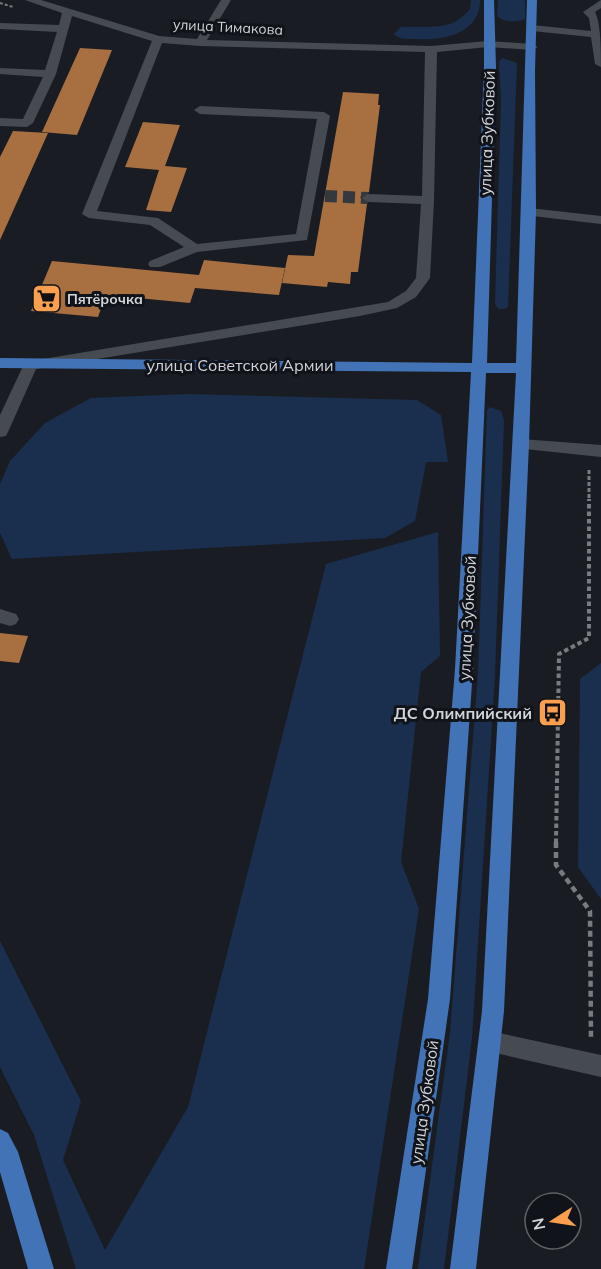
<svg xmlns="http://www.w3.org/2000/svg" width="601" height="1269" viewBox="0 0 601 1269" font-family="Mulish,sans-serif">
	<style>
		.green { fill: #1a2f4d }
		.building { fill: #a86f41 }
		.lines { fill: none; stroke-linecap: round; stroke-linejoin: round }
		.minor-tunnel { stroke: #35393e; stroke-width: 12; stroke-dasharray: 12 6; stroke-linecap: butt }
		.path-far3 { stroke: #787c81; stroke-width: 2; stroke-dasharray: 3 2; stroke-linecap: butt }
		.path-far2 { stroke: #787c81; stroke-width: 3; stroke-dasharray: 4 2; stroke-linecap: butt }
		.path-far1 { stroke: #787c81; stroke-width: 4; stroke-dasharray: 4.5 3; stroke-linecap: butt }
		.path { stroke: #787c81; stroke-width: 4.5; stroke-dasharray: 6 4; stroke-linecap: butt }
		.minor { fill: #464b52; fill-rule: evenodd }
		.major { fill: #4273b6; fill-rule: evenodd }
		.labels { text-anchor: middle; dominant-baseline: central; stroke-width: 6; stroke-linejoin: round; paint-order: stroke }
		.far-street-label { font-size: 14px; fill: #d2d5d9; stroke: #10141a }
		.far-poi-label { font-size: 14px; font-weight: bold; fill: #d2d5d9; stroke: #10141a; text-anchor: start }
		.street-label { font-size: 16px; fill: #d2d5d9; stroke: #10141a }
		.poi-label { font-size: 16px; font-weight: bold; fill: #d2d5d9; stroke: #10141a; text-anchor: end }
	</style>
	<rect width="100%" height="100%" fill="#191d23"/>
	<!-- green -->
	<g class="green">
		<path d="M471,0H480C480,34 443,41 416,39C408,39 399,40 394,34L401,27C428,25 451,33 470,9Z"/>
		<path d="M498,0H525V19C516,22 505,23 497,16Z"/>
		<path d="M503,58L517,63L508,307L505,309H499L495,304L501,101L499,61Z"/>
		<path d="M187,394L417,400L441,415L448,462H426L415,521L385,538L12,559L0,533V484L10,461L45,423L91,398Z"/>
		<path d="M490,407L501,411L504,420L495,675L472,1038L444,1269H418L450,1033L478,674L487,410Z"/>
		<path d="M438,532L440,656L421,672L401,862L419,909L364,1269H76L34,1135L0,1067V941L81,1101L63,1160L105,1250L188,1107L326,564Z"/>
		<path d="M601,663V899L578,867L580,679Z"/>
	</g>
	<!-- building -->
	<g class="building">
		<path d="M80,48L112,50L77,135L42,132Z"/>
		<path d="M343,92L379,94L378,105H380L369,192L360,197L367,204L358,272H351L350,284L328,282L327,287L282,283L288,255L314,256Z"/>
		<path d="M143,122L180,125L165,166L187,168L171,212L146,210L159,170L125,167Z"/>
		<path d="M13,131L48,133L0,240V157Z"/>
		<path d="M204,260L285,268L279,295L195,288L190,303L106,295L98,317L31,311L52,261L199,275Z"/>
		<path d="M0,633L28,636L19,663L0,661Z"/>
	</g>
	<g class="lines">
		<!-- minor-tunnel -->
		<path class="minor-tunnel" d="M325,196L368,198"/>
		<!-- path-far3 -->
		<path class="path-far3" d="M0,3L13,7"/>
		<!-- path-far2 -->
		<path class="path-far2" d="M589,470V500"/>
		<!-- path-far1 -->
		<path class="path-far1" d="M556,843L559,654L589,638V499"/>
		<!-- path -->
		<path class="path" d="M556,842V865L590,911L591,1040"/>
		<!-- minor -->
		<g class="minor">
			<path d="M25,0H41L159,36L197,39L221,0H231L207,40L431,46L488,41L532,44L538,47L532,50L488,47L437,52L434,200L430,278L416,297L397,308L360,316L36,369L8,432L6,436L0,437V415L25,362L388,302L406,291L416,278L421,204L368,202L362,198L368,194L422,196L425,52L200,46L162,43L97,211L158,218L197,244L296,234L317,119L200,114L194,110L200,106L324,112L330,116L307,240L197,252L160,267H150L148,264L150,261L184,247L150,225L89,218L82,214L152,41L72,16L56,74L33,123L27,127L0,126V118L23,119L43,77L0,74V68L45,70L57,32L0,29V23L59,25L62,13Z"/>
			<path d="M601,0V8L595,12C601,23 601,52 601,67L595,64L591,37L532,31L527,28L532,25L591,31L589,18L583,12Z"/>
			<path d="M529,208L601,216V224L524,215L522,212Z"/>
			<path d="M521,439L601,445V457L515,448L513,444L515,440Z"/>
			<path d="M0,609L16,614L19,619L16,624L10,626L0,623Z"/>
			<path d="M490,1031L601,1055V1077L482,1050L479,1042L482,1034Z"/>
		</g>
		<!-- major -->
		<g class="major">
			<path d="M484,0H494L496,67L487,363H516L527,0H537L535,70L536,212L529,444L504,1011L476,1269H450L482,1011L516,373H486L473,669L450,999L412,1269H386L428,999L455,669L471,372L0,368V358L472,363L484,67Z"/>
			<path d="M0,1129L8,1133L18,1152L54,1269H28L0,1172Z"/>
		</g>
	</g>
	<!-- icons -->
	<defs>
		<symbol id="supermarket-square" viewBox="-11 -11 22 22"><rect x="-9" y="-9" width="18" height="18" rx="4" fill="#fa9f4f" stroke="#10141a"/><path d="M-6-5.5h2.5l.6 2H6L4.5 2H-2.5L-4.4-4H-6ZM-1.5 3.2a1.3 1.3 0 1 0 .1 0ZM3 3.2a1.3 1.3 0 1 0 .1 0Z" fill="#111"/></symbol>
		<symbol id="bus-square" viewBox="-11 -11 22 22"><rect x="-9" y="-9" width="18" height="18" rx="4" fill="#fa9f4f" stroke="#10141a"/><path d="M-5-6H5V4H4V6H2V4H-2V6H-4V4H-5ZM-3.5-4V0h7V-4ZM-3.5 1.2v1.5H-2V1.2ZM2 1.2v1.5H3.5V1.2Z" fill="#111"/></symbol>
	</defs>
	<g fill-rule="evenodd">
		<use href="#supermarket-square" x="30" y="282" width="33" height="33"/>
		<use href="#bus-square" x="536" y="696" width="33" height="33"/>
	</g>
	<g class="labels">
		<!-- far-street labels -->
		<g class="far-street-label">
			<text transform="translate(228 27) rotate(3)">улица Тимакова</text>
		</g>
		<!-- far-poi labels -->
		<g class="far-poi-label">
			<text x="67" y="299">Пятёрочка</text>
		</g>
		<!-- street labels -->
		<g class="street-label">
			<text transform="translate(487 133) rotate(-88)">улица Зубковой</text>
			<text x="240" y="365">улица Советской Армии</text>
			<text transform="translate(467 618) rotate(-87)">улица Зубковой</text>
			<text transform="translate(424 1102) rotate(-82)">улица Зубковой</text>
		</g>
		<!-- poi labels -->
		<g class="poi-label">
			<text x="532" y="713">ДС Олимпийский</text>
		</g>
	</g>
	<!-- north arrow -->
	<g transform="translate(553 1221) rotate(258)"><circle r="28" fill="#10141a" stroke="#5e6166" stroke-width="1.5"/>
	<path d="M0-4.5L10 22L0 15L-10 22Z" fill="#fa9f4f"/>
	<text y="-9" font-size="16" font-weight="bold" text-anchor="middle" fill="#d2d5d9">N</text>
	</g>
</svg>
